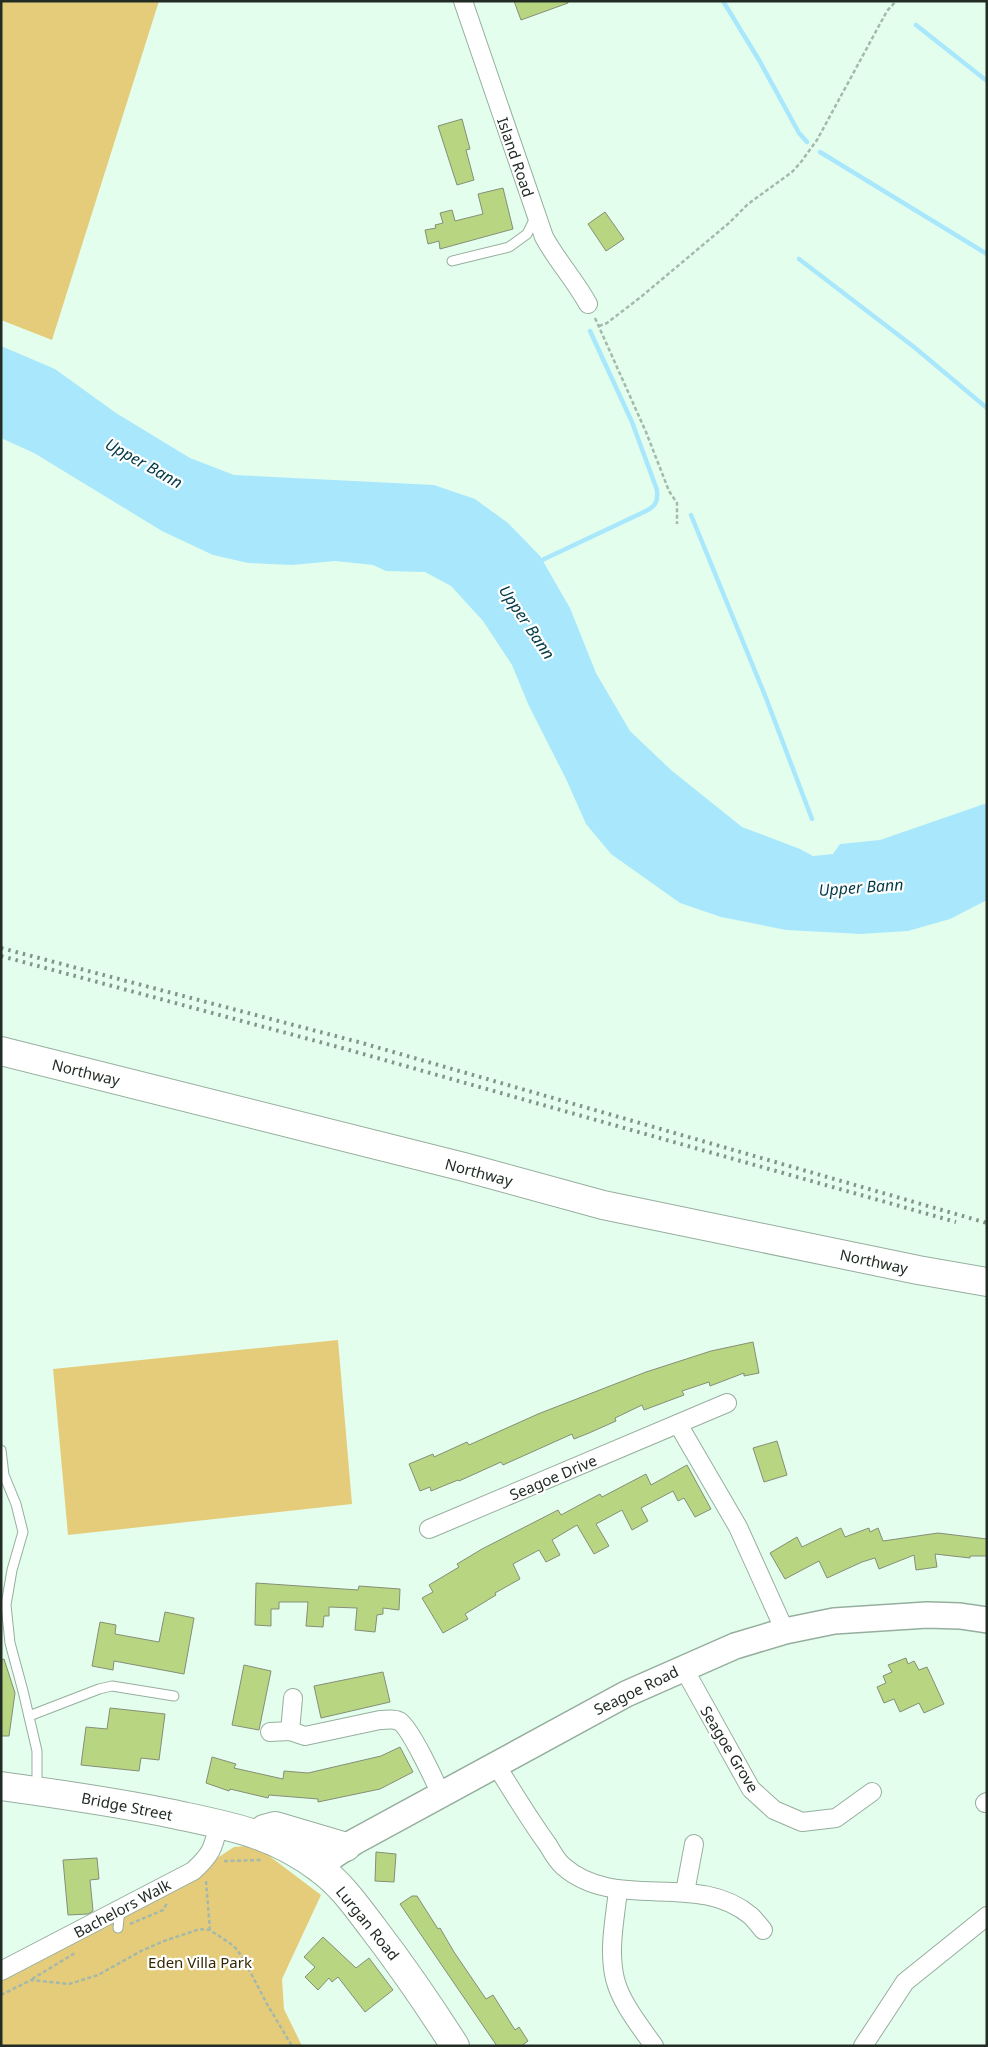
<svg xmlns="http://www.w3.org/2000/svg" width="988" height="2047" viewBox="0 0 988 2047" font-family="'Noto Sans',sans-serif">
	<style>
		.green { fill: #e5cc7a }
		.water { fill: #a9e8fc }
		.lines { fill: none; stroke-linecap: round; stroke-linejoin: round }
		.stream { stroke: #a9e8fc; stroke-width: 4.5 }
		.building { fill: #b8d682; stroke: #858e77 }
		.lane-casing { stroke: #96ae9e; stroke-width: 11 }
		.street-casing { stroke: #96ae9e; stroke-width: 20 }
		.secondary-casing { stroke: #96ae9e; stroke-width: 28 }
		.primary-casing { stroke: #96ae9e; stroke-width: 30 }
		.highway-casing { stroke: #96ae9e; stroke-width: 30 }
		.path { stroke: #a4b9ab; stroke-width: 2.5; stroke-dasharray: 4 2.5; stroke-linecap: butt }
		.lane { stroke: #fff; stroke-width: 9 }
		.street { stroke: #fff; stroke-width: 18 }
		.secondary { stroke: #fff; stroke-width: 25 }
		.primary { stroke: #fff; stroke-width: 28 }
		.highway { stroke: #fff; stroke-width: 28 }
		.rail { stroke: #839589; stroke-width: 4; stroke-dasharray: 2.5 5; stroke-linecap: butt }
		.labels { text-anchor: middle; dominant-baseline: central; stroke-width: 4.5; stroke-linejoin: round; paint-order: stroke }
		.street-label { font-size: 15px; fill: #222c25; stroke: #fff }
		.park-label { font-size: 15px; fill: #332800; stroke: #fff }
		.water-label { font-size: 16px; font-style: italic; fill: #023a48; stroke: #fff }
	</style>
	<rect width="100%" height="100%" fill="#e4feed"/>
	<!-- green -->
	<g class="green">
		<path d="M1,1H159L52,340L1,320Z"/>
		<path d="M338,1340L352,1504L68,1535L53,1369Z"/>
		<path d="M247,1846L260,1849L321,1895L282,1979L284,2009L302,2046H1V1971L205,1866L234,1847Z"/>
	</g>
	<!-- water -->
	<path class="water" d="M1,346L55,369L116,413L190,458L234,475L434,485L475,499L508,523L540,556L570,608L596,673L630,731L671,770L742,827L800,849L813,856L833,854L840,844L880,840L987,803V900L950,919L908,931L861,934L786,930L721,917L680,903L611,854L586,824L566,779L529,706L512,665L483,621L451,586L425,572L386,571L373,565L335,561L292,565L248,563L213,555L162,531L34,453L1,438Z"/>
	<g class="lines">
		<!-- stream -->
		<g class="stream">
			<path d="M723,1L759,60L799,133L807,142"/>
			<path d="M916,25L987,81"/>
			<path d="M820,152L987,254"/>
			<path d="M799,259L914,347L987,408"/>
			<path d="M691,515L766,698L812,819"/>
			<path d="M538,562L646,511C656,506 658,501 657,490L632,422L590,331"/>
		</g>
	</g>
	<!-- building -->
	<g class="building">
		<path d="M514,1H568V3L521,20Z"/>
		<path d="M462,119L470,149L466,150L474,180L457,185L438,126Z"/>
		<path d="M503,188L513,229L440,249L439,241L428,244L425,230L436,228L435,225L443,223L440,213L452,210L455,221L483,214L478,194Z"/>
		<path d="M605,212L624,239L606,251L588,224Z"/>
		<path d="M753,1342L759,1373L744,1376V1373L710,1386L709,1382L682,1391L684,1395L644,1410L642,1405L615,1418L616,1421L589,1433L574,1439L572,1434L503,1465L501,1462L459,1481L458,1480L431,1491L430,1487L420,1491L409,1464L433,1454L434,1457L467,1442L469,1445L538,1414L646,1372L711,1351Z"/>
		<path d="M777,1441L787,1475L764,1482L753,1448Z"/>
		<path d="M687,1465L711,1509L695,1517L684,1498L678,1501L673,1491L641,1508L648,1521L632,1530L622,1510L596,1524L609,1546L594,1554L577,1525L552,1540L560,1555L546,1562L539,1550L513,1564L520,1579L495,1593L496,1595L465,1614L468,1619L443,1633L422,1598L433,1592L429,1585L459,1567L457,1564L482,1549L558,1510L561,1515L600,1494L602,1497L646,1474L651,1485Z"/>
		<path d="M841,1528L845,1537L869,1528L870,1532L878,1528L883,1541L938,1533L987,1539V1556H970V1558L935,1554L937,1567L916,1570L914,1555L879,1569L875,1558L862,1562L827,1578L819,1561L785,1579L770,1553L797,1537L802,1547Z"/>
		<path d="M256,1583L358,1590L359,1586L400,1589L399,1610L383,1608V1614L377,1615L375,1632L355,1630L357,1608L329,1607V1616H324L323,1627L306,1626L308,1602H279V1609H271V1626L255,1625Z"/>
		<path d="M165,1612L194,1618L184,1674L114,1661L113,1670L92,1666L100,1622L116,1625L115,1634L159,1642Z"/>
		<path d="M906,1658L908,1664L914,1661L919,1670L927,1667L944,1704L924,1713L919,1703L900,1712L894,1699L884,1703L877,1687L886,1683L883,1676L892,1672L888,1665Z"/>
		<path d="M4,1659L15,1693L9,1736H1V1660Z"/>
		<path d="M244,1665L271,1671L259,1730L232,1725Z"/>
		<path d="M383,1672L390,1702L321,1718L314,1686Z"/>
		<path d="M110,1708L165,1714L159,1760L141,1758L139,1771L81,1765L86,1727L107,1729Z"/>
		<path d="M400,1747L413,1772L380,1789L318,1802V1799L269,1795L268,1798L230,1789L229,1791L206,1783L212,1757L236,1764L234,1768L283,1779L284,1771L308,1773L381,1756Z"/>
		<path d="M376,1852L396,1854L394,1882L375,1881Z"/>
		<path d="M97,1858L99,1879L90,1880L93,1911L88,1914L68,1915L63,1860Z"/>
		<path d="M412,1896H417L438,1929L440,1928L454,1952L486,1999L493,1995L515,2030L519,2027L528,2041L521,2046H497L400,1904Z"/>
		<path d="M323,1937L356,1968L369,1958L393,1990L365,2012L338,1977L332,1982L329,1978L318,1990L305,1977L315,1967L304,1957Z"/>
	</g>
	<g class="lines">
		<defs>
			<g id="lane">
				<path d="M452,261L509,247L527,234L536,216"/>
				<path d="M1,1450L4,1475L16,1504L23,1532L12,1570L6,1605L10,1643L23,1691L37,1751V1788"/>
				<path d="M29,1716L99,1689L112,1686L174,1696"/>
				<path d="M118,1928L120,1909"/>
			</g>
			<g id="street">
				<path d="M463,1L544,237C557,261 575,280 588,304"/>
				<path d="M678,1424L738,1527L785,1631"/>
				<path d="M429,1529L727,1403"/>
				<path d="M683,1667L751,1789L774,1810L802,1822L836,1818L872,1792"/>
				<path d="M290,1731L293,1698"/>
				<path d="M270,1732L290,1731L305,1736L380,1720C386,1720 393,1718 399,1721C410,1727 435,1781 441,1795"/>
				<path d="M496,1765C513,1792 529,1819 548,1845C552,1852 557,1861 563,1866C616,1913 697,1870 751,1916C755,1920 759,1925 763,1930"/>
				<path d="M985,1803L987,1802"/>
				<path d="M618,1890C615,1919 608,1950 615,1979C621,2003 640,2026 654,2046"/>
				<path d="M685,1892L694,1844"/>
				<path d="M1,1971L193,1871C212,1854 213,1848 219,1824"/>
				<path d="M863,2046L905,1982L987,1916"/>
			</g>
			<path id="secondary" d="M321,1869L333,1856L354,1842L626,1694L735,1646L785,1631L834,1621L927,1615L960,1616L987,1620"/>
			<g id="primary">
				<path d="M1,1786C59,1794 116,1802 173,1814C229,1826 273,1833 320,1869C341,1884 357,1907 373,1928C402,1966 429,2005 455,2046"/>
				<path d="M264,1829L275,1826L346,1847"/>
			</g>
			<path id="highway" d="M1,1051L464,1167L603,1205L918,1270L987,1282"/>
		</defs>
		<!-- lane casing -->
		<use href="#lane" class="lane-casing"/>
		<!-- street casing -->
		<use href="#street" class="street-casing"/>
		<!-- secondary casing -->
		<use href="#secondary" class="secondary-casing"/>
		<!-- primary casing -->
		<use href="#primary" class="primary-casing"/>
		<!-- highway casing -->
		<use href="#highway" class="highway-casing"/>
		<!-- path -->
		<g class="path">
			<path d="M595,318L646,432L669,491L677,503V524"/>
			<path d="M599,326L607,323L642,296L729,223L748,204L792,172L801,162L817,140L887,11L896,1"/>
			<path d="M224,1861L261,1860"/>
			<path d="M206,1881L210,1930"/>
			<path d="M130,1924L163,1910L167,1903"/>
			<path d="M32,1979L75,1953"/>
			<path d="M1,1995L31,1980L69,1984L98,1975L141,1951L164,1941L200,1929L210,1930L234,1946L243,1958L267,2004L292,2046"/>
		</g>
		<!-- lane -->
		<use href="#lane" class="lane"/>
		<!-- street -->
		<use href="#street" class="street"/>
		<!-- secondary -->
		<use href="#secondary" class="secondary"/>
		<!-- primary -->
		<use href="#primary" class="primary"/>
		<!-- highway -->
		<use href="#highway" class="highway"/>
		<!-- rail -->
		<g class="rail">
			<path d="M1,948L362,1043L987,1223"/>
			<path d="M1,956L342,1048L956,1222"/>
		</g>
	</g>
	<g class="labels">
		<!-- street labels -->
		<g class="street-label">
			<text transform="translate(516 157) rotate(71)">Island Road</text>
			<text transform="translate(86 1072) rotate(14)">Northway</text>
			<text transform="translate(479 1172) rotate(15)">Northway</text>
			<text transform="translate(874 1261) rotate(12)">Northway</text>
			<text transform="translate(553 1477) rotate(-23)">Seagoe Drive</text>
			<text transform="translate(636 1690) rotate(-26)">Seagoe Road</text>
			<text transform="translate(730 1749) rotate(59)">Seagoe Grove</text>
			<text transform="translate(127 1806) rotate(11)">Bridge Street</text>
			<text transform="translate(122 1908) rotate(-28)">Bachelors Walk</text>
			<text transform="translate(368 1923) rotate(51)">Lurgan Road</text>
		</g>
		<!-- park labels -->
		<g class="park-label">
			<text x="200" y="1962">Eden Villa Park</text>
		</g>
		<!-- water labels -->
		<g class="water-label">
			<text transform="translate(144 463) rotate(29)">Upper Bann</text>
			<text transform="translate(527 622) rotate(56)">Upper Bann</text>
			<text transform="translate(861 887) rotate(-4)">Upper Bann</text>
		</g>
	</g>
	<!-- border -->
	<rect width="988" height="2047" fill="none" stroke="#222c25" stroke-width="5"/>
</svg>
